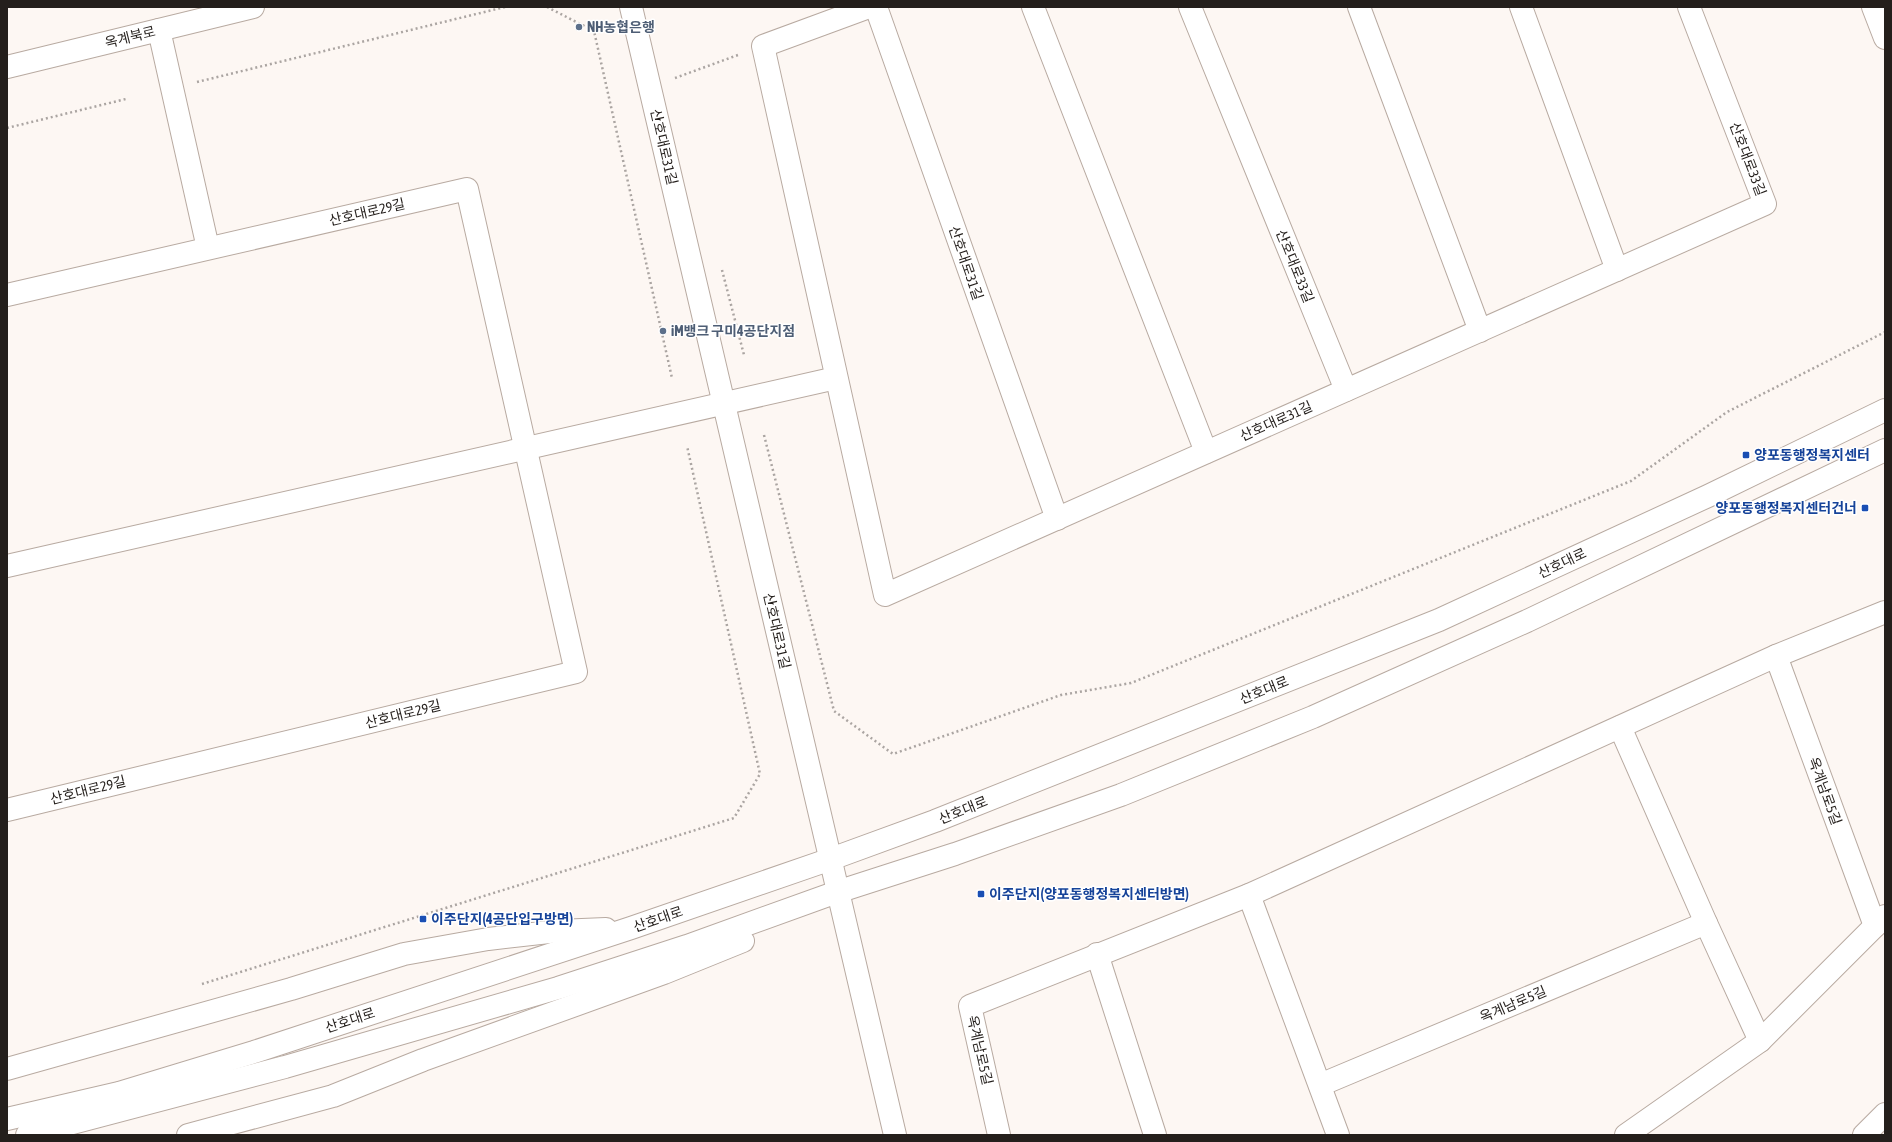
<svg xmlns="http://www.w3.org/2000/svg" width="1892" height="1142" viewBox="0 0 1892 1142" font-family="'Asap Condensed','Noto Sans KR',sans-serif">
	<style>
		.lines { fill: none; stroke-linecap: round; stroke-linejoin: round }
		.minor-casing { stroke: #b8aaa1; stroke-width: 24 }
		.path { stroke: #aba5a2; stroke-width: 2.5; stroke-dasharray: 2 3; stroke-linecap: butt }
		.minor { stroke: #fff; stroke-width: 22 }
		.service-dot { fill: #5c6f8a; stroke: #fff; stroke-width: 1.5 }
		.transit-dot { fill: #1a4fb4; stroke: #fff; stroke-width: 1.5 }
		.labels { text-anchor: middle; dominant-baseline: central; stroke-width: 3; stroke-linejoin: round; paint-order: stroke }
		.service-label { font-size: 14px; font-weight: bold; fill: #4e5e75; stroke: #fff; text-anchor: start }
		.street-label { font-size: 14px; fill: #241f1c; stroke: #fff }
		.transit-label { font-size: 14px; font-weight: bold; fill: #164399; stroke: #fff; text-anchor: start }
	</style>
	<rect width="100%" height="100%" fill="#fdf7f3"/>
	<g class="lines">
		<defs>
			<g id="minor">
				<path d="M631,7L895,1135"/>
				<path d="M869,7L763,46L885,595L1765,204L1689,7"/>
				<path d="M876,7L1057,519"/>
				<path d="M1033,7L1206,452"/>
				<path d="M1190,7L1346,390"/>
				<path d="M1359,7L1480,331"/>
				<path d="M1521,7L1617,270"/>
				<path d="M1873,7L1885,38"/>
				<path d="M159,30L208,248"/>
				<path d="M7,67L253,7"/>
				<path d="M7,295L467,189L576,672L7,810"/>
				<path d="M7,566L836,378"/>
				<path d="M1776,656L1875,926"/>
				<path d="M1620,727L1706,923L1760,1041"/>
				<path d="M1249,895L1338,1135"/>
				<path d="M1097,954L1155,1135"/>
				<path d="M7,1069L291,989L404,954L488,939L558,931L606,929"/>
				<path d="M1320,1085L1706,923"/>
				<path d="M7,1119L119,1093L254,1052L631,928L831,859L935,821L1439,620L1708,496L1885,410"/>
				<path d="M27,1135L285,1067L558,988L687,946L837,892L955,854L1121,795L1313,717L1527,621L1885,450"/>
				<path d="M188,1135L333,1096L423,1060L664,973L743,941"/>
				<path d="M999,1135L970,1006L1249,895L1776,656L1885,612"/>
				<path d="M1626,1135L1760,1041L1885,916"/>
				<path d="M1864,1135L1885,1114"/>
			</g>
		</defs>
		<!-- minor casing -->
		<use href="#minor" class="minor-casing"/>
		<!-- path -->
		<g class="path">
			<path d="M547,7L594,31L672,378"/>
			<path d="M675,78L738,55"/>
			<path d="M197,82L505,7"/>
			<path d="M7,128L126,99"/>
			<path d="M722,270L744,355"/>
			<path d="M764,435L834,711L893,754L1061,695L1131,683L1631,481L1727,412L1885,332"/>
			<path d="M202,984L734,818L760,774L687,446"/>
		</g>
		<!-- minor -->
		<use href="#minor" class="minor"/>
	</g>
	<!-- markers -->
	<g class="service-dot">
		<circle cx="579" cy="27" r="4"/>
		<circle cx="663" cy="331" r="4"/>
	</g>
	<g class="transit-dot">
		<rect x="1742" y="451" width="8" height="8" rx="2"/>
		<rect x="1861" y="504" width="8" height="8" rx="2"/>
		<rect x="977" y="890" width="8" height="8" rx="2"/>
		<rect x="419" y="915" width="8" height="8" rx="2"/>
	</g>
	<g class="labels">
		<!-- service labels -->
		<g class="service-label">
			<text x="587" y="27">NH농협은행</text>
			<text x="671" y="331">iM뱅크 구미4공단지점</text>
		</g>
		<!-- street labels -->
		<g class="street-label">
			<text transform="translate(130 37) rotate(-14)">옥계북로</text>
			<text transform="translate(664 147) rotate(77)">산호대로31길</text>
			<text transform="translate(1748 159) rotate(69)">산호대로33길</text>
			<text transform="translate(367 212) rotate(-13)">산호대로29길</text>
			<text transform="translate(966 263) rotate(71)">산호대로31길</text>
			<text transform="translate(1295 266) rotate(68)">산호대로33길</text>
			<text transform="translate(1276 421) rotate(-24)">산호대로31길</text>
			<text transform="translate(1562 563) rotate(-25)">산호대로</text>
			<text transform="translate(777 631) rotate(77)">산호대로31길</text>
			<text transform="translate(1264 690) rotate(-22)">산호대로</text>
			<text transform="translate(403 714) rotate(-14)">산호대로29길</text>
			<text transform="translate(88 790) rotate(-14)">산호대로29길</text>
			<text transform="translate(1825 791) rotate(70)">옥계남로5길</text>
			<text transform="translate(963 810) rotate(-22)">산호대로</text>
			<text transform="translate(658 919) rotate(-19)">산호대로</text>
			<text transform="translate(1513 1004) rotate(-23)">옥계남로5길</text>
			<text transform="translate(350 1020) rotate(-18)">산호대로</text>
			<text transform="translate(980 1050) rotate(77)">옥계남로5길</text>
		</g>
		<!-- transit labels -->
		<g class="transit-label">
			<text x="1754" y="455">양포동행정복지센터</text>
			<text x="1857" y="508" text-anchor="end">양포동행정복지센터건너</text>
			<text x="989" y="894">이주단지(양포동행정복지센터방면)</text>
			<text x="431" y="919">이주단지(4공단입구방면)</text>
		</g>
	</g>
	<!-- border -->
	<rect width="1892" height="1142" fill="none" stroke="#241f1c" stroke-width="16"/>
</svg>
